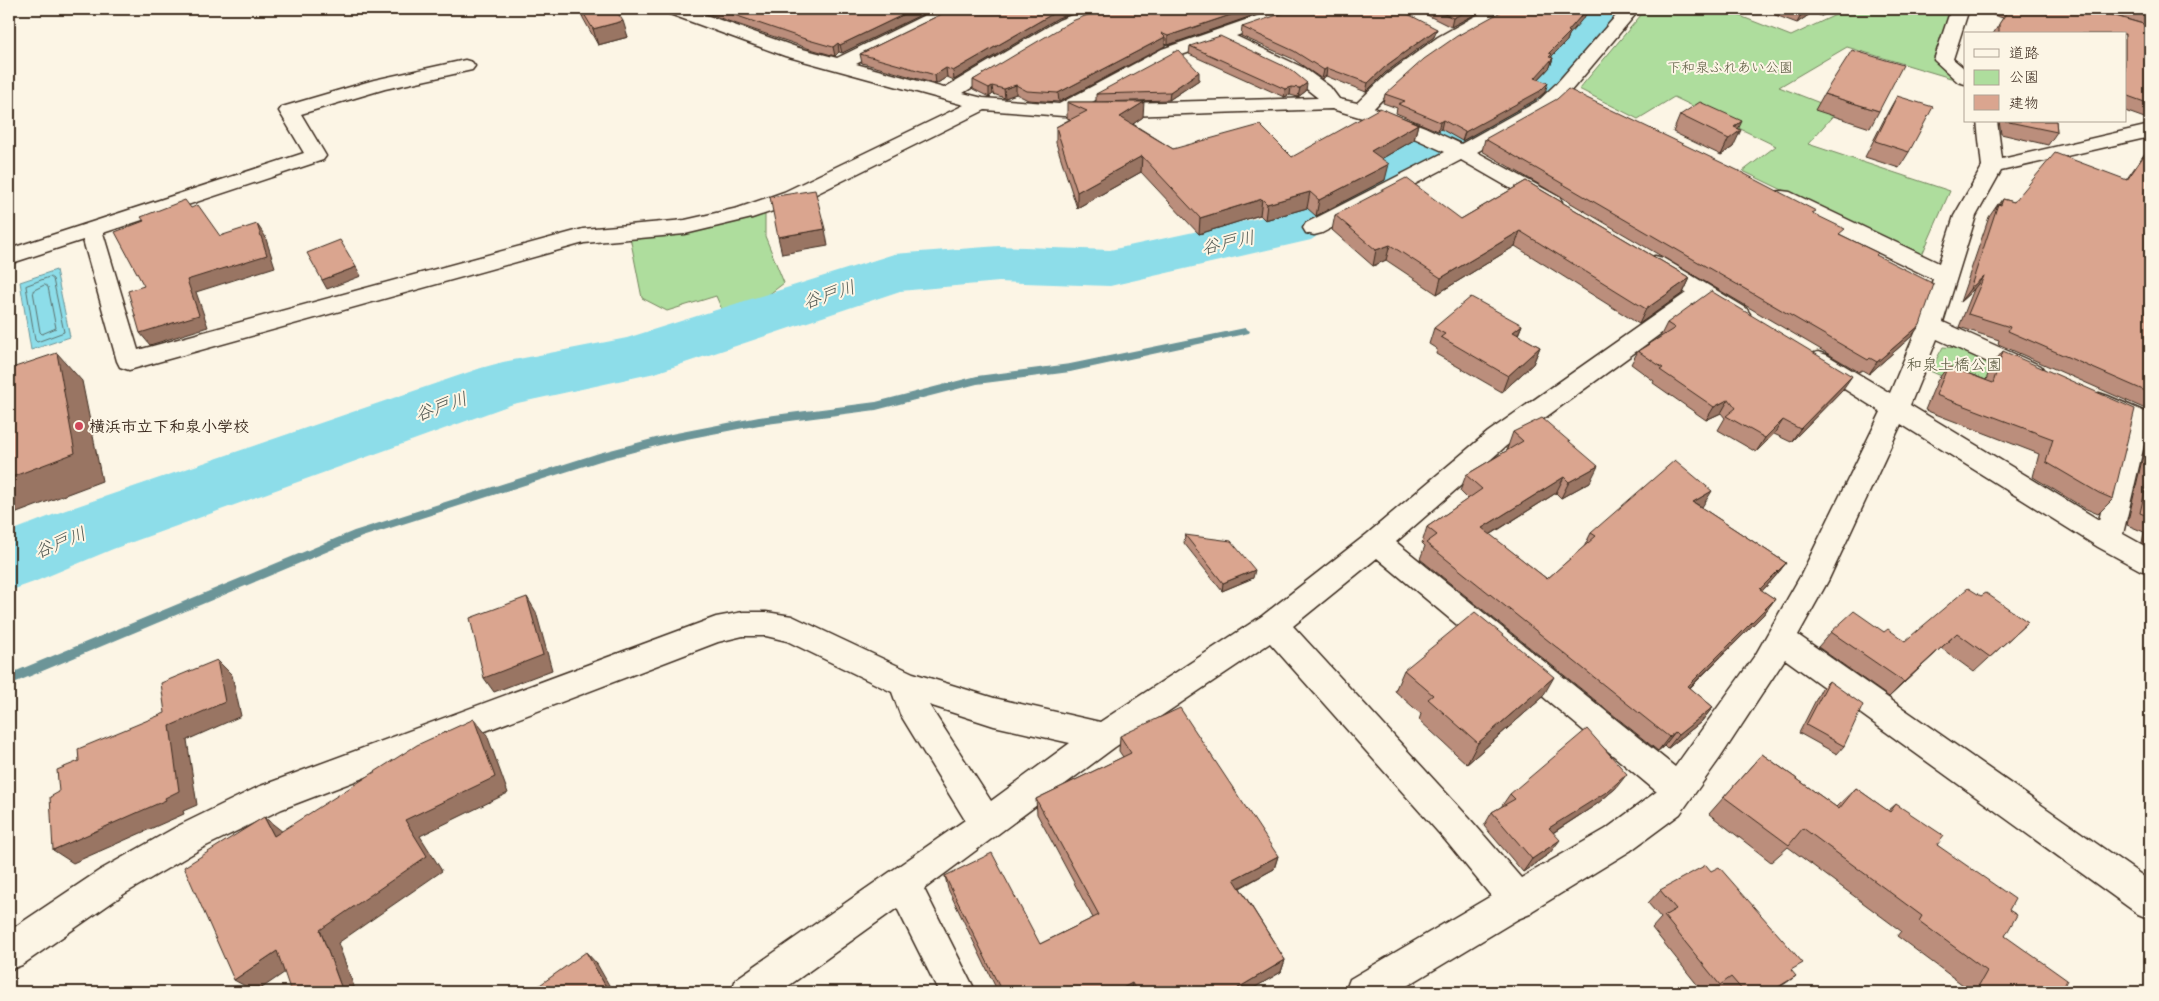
<svg xmlns="http://www.w3.org/2000/svg" width="2159" height="1001" viewBox="0 0 2159 1001" font-family="Delius,'Klee One',sans-serif">
	<style>
		.green { fill: #aedd9d; stroke: #74845e }
		.water { fill: #8ddde9; stroke: #6c9598 }
		.lines { fill: none; stroke-linecap: round; stroke-linejoin: round }
		.shore { stroke: #5c726f; stroke-width: 1 }
		.stream { fill: #6c9598; fill-rule: evenodd }
		.river { fill: #8ddde9; fill-rule: evenodd }
		.minor-casing { stroke: #3b2a1e; stroke-width: 3 }
		.minor { fill: #fcf5e5; fill-rule: evenodd }
		.wall { fill: #bb8e7b; stroke: #3b2a1e }
		.shaded-wall { fill: #997464; stroke: #3b2a1e }
		.building { fill: #daa58f; stroke: #3b2a1e }
		.poi-dot { fill: #d1495b; stroke: #fcf5e5; stroke-width: 2 }
		.labels { text-anchor: middle; dominant-baseline: central; stroke-width: 4; stroke-linejoin: round; paint-order: stroke }
		.far-park-label { font-size: 14px; fill: #58573e; stroke: #fcf5e5 }
		.park-label { font-size: 16px; fill: #58573e; stroke: #fcf5e5 }
		.poi-label { font-size: 16px; font-weight: bold; fill: #3b2a1e; stroke: #fcf5e5; text-anchor: start }
		.water-label { font-size: 18px; font-style: italic; fill: #505751; stroke: #fcf5e5 }
	</style>
	<rect width="100%" height="100%" fill="#fcf5e5"/>
	<filter id="ink" filterUnits="userSpaceOnUse"><feTurbulence type="fractalNoise" baseFrequency=".02" numOctaves="2"/><feDisplacementMap in="SourceGraphic" scale="10" xChannelSelector="R" yChannelSelector="G"/><feConvolveMatrix kernelMatrix="1 2 1 2 8 2 1 2 1" color-interpolation-filters="sRGB"/></filter>
	<g filter="url(#ink)">
		<!-- green -->
		<g class="green">
			<path d="M1646,9H1722L1791,36L1848,9H1951L1934,57L1954,79L1847,47L1779,87L1838,110L1808,144L1950,191L1921,257L1743,171L1776,146L1674,97L1638,119L1579,89Z"/>
			<path d="M765,206V236L784,283L755,305L746,321L729,326L716,296L667,311L642,298L629,232Z"/>
			<path d="M1943,347L1958,348L2019,375L2007,405L1930,371Z"/>
		</g>
		<!-- water -->
		<path class="water" d="M56,270L70,337L31,350L20,282Z"/>
		<g class="lines">
			<!-- shore -->
			<g class="shore">
				<path d="M50,277L53,279L64,332L37,342L35,340L26,286Z"/>
				<path d="M45,285L48,287L56,328L42,334L40,332L33,291Z"/>
			</g>
			<!-- stream -->
			<path class="stream" d="M1245,328L1250,331L1249,333L1070,372L977,384L876,410L759,425L671,442L600,461L362,537L9,685V674L354,531L599,453L671,434L759,417L876,402L977,376L1070,364Z"/>
			<!-- river -->
			<path class="river" d="M1588,9H1635L1598,51L1563,98L1359,208L1311,240L1110,286L999,282L900,291L655,373L513,404L113,549L34,582L9,591V532L63,511L481,368L503,362L627,338L894,254L999,246L1110,250L1273,215L1321,186L1529,78L1566,31Z"/>
			<defs>
				<g id="minor">
					<path d="M664,9H689L799,48L837,58L937,9H960L957,13L856,64L944,88L1059,20L1088,9H1112L1109,13L1071,28L963,93L983,98L1059,104L1162,49L1277,9H1303L1300,13L1236,36L1304,68L1330,87L1339,99L1357,103L1386,75L1438,37L1488,9H1510L1507,13C1459,39 1412,67 1374,108L1425,127L1461,144L1538,101L1556,84L1622,9H1640L1570,92L1552,109L1477,152L1559,197L1562,202L1559,207L1551,209L1543,207L1461,160L1322,233L1314,235L1306,233L1303,228L1306,223L1445,152L1383,124L1332,109L1128,116H1063L985,110L800,202L752,218L685,234L584,243L129,370L120,367L117,361L83,240L9,264V249L304,153L279,111L282,107L374,80L465,60L472,62L475,66L472,70L385,89L301,114L326,156L323,160L103,233L138,350L583,229L685,220L738,208L784,192L964,105L785,56L667,13ZM1219,42L1290,76L1318,98L1088,104L1176,57Z"/>
					<path d="M1951,9H1969L1953,59L1965,69V84L1958,82L1934,60Z"/>
					<path d="M1977,121H1997L2002,159L2150,125V137L2001,171L1976,216L1943,322L2041,366L2045,372L2041,378L2032,381L2023,378L1937,339L1910,405L2099,520L2123,423L2090,408L2086,402L2090,396L2099,393L2108,396L2150,414V433L2147,432L2123,534L2150,549V573L2140,570L2098,547L1901,424L1828,581L1798,635L2150,881V919L2138,914L1785,659L1720,758L1680,814L1630,851L1532,911L1530,914L1518,919L1397,992H1345L1350,979L1491,896L1446,841L1270,643L1115,747L924,889L976,992H939L897,908L780,992H731L736,979L965,820L900,714L892,692L787,641L766,636H743L718,642L282,809L202,848L124,894L22,965L9,970V931L100,870L178,826L258,787L716,617L743,612H766L792,616L913,673L994,698L1100,722L1262,616L1367,534L1488,432L1686,293L1647,268L1644,263L1647,258L1655,256L1663,258L1746,308L1750,314L1746,320C1730,324 1717,312 1703,303L1506,446L1396,542L1675,767L1756,654L1801,575L1881,412L1809,367L1806,361L1809,355L1818,352L1827,355L1890,393L1918,326L1933,279L1774,202L1771,197L1774,192L1782,191L1790,192L1939,263L1954,216L1982,167ZM1377,558L1657,792H1656L1606,829L1521,878L1470,819L1293,626ZM929,705L994,726L1070,743L991,801Z"/>
				</g>
			</defs>
			<!-- minor casing -->
			<use href="#minor" class="minor-casing"/>
			<!-- minor -->
			<use href="#minor" class="minor"/>
		</g>
		<!-- wall -->
		<g class="wall">
			<path d="M580,9H615L628,37L598,45L583,18Z"/>
			<path d="M697,9H933L842,53L839,52L835,56L807,48L728,21Z"/>
			<path d="M952,9H1083L1058,18L954,80L947,77L936,84L862,63L860,54Z"/>
			<path d="M1103,9H1272L1168,45L1165,44V46L1059,102L1028,100L1016,94L1005,98L993,94L989,97L973,89V80Z"/>
			<path d="M1415,9H1485L1451,27Z"/>
			<path d="M1759,9H1837L1821,16L1813,12L1797,23Z"/>
			<path d="M1992,9H2091L2150,26V120L2125,111V34H1993L2003,18L1990,14Z"/>
			<path d="M2092,9H2150V26Z"/>
			<path d="M1242,27L1437,29L1434,37L1385,73L1366,92L1326,76L1322,79L1293,59L1241,36Z"/>
			<path d="M1569,35L1567,41L1552,56L1551,58H1553L1550,67L1539,79L1545,92L1537,99L1462,141L1441,129L1438,131L1396,113L1397,108L1383,103L1385,94Z"/>
			<path d="M1190,46L1306,91L1298,97L1290,95L1284,97L1189,54Z"/>
			<path d="M1199,80L1169,100L1097,102L1143,117L1133,124L1173,149L1292,157L1418,124L1414,140L1381,159L1385,180L1316,216L1307,208L1265,220L1260,215L1199,234L1141,172L1077,208L1056,143V127L1070,119L1067,118V102H1096V94Z"/>
			<path d="M1824,94L1879,111L1870,128L1815,110Z"/>
			<path d="M1897,96L1909,152L1899,168L1865,157L1888,112Z"/>
			<path d="M1680,115L1739,129L1733,147L1721,155L1673,132Z"/>
			<path d="M1999,121H2056L2057,132L2048,145L2001,134Z"/>
			<path d="M1485,139L1814,214L1842,236L1878,253L1876,255L1912,336L1869,374L1862,370L1859,372L1482,151Z"/>
			<path d="M2150,146V411L1998,344L1999,340L1959,327L1974,289L1960,302L1989,217L1998,204L1999,205L2003,199L2014,202L2126,180Z"/>
			<path d="M1526,181L1690,278L1683,293L1639,324L1515,246L1437,294L1386,260L1373,266L1332,230L1335,215L1461,219Z"/>
			<path d="M1667,323L1843,389L1791,442L1774,434L1756,452L1718,430L1725,418L1721,413L1706,420L1653,383L1654,381L1631,364L1638,351L1660,337Z"/>
			<path d="M1522,325L1518,335L1540,347L1533,364L1502,392L1436,354L1437,349L1429,344L1434,328Z"/>
			<path d="M2003,351L2113,499L2098,514L2084,508L2033,477L2039,454L1925,410L1937,381L1948,366L1986,380L1991,366Z"/>
			<path d="M1513,432L1590,482L1561,498L1556,493L1490,535L1547,579L1584,547L1591,533L1702,508L1786,563L1774,578L1762,591L1775,599L1763,615L1690,688L1713,707L1701,722L1667,749L1664,746L1658,751L1420,559L1425,546L1422,543L1427,527L1468,499L1460,491L1466,475L1508,450L1507,449Z"/>
			<path d="M2150,433V547L2142,543L2144,532L2127,525L2148,434Z"/>
			<path d="M1185,535L1253,578L1222,591L1184,543Z"/>
			<path d="M1981,596L2028,622L1974,672L1941,648L1889,697L1818,647L1831,632H1884L1905,641Z"/>
			<path d="M1404,670L1542,698L1467,764L1419,720L1421,714L1395,691Z"/>
			<path d="M1829,681L1844,746L1837,754L1799,733L1822,688Z"/>
			<path d="M1120,736L1278,856L1274,869L1240,888L1285,960L1281,972L1247,992H998L948,889L945,876L1040,944L1093,918L1037,814L1036,799L1123,757L1119,751Z"/>
			<path d="M1762,754L1836,807L1856,788L1888,811L1896,804L1937,845L2009,910L2005,936L2061,992H1959L1963,985L1897,936L1901,931L1788,847L1771,862L1709,814Z"/>
			<path d="M1616,788L1597,804L1553,833L1550,853L1523,872L1484,826L1492,812L1501,807L1510,794Z"/>
			<path d="M1660,890L1792,971L1781,987L1773,992H1720L1717,988L1711,992H1703L1652,928L1661,918L1648,903Z"/>
		</g>
		<!-- shaded-wall -->
		<g class="shaded-wall">
			<path d="M915,9H933L842,53L840,45Z"/>
			<path d="M1061,9H1083L1058,18L954,80L953,71Z"/>
			<path d="M1248,9H1272L1168,45V36Z"/>
			<path d="M1471,9H1485L1451,27L1453,18Z"/>
			<path d="M1587,9H1591L1569,35L1567,41L1552,56L1550,62L1553,58L1550,67L1532,86L1535,78L1549,53Z"/>
			<path d="M1810,9H1814L1813,12L1797,23L1801,15Z"/>
			<path d="M1825,9H1837L1821,16Z"/>
			<path d="M623,21L628,37L598,45L593,29Z"/>
			<path d="M1437,29L1434,37L1385,73L1366,92L1368,83L1387,65Z"/>
			<path d="M1165,37V46L1059,102L1058,93Z"/>
			<path d="M838,43L839,52L835,56L833,47Z"/>
			<path d="M946,68L947,77L936,84L935,75Z"/>
			<path d="M1327,68L1326,76L1322,79L1324,70Z"/>
			<path d="M1199,72V80L1169,100L1170,92Z"/>
			<path d="M1307,83L1306,91L1298,97L1300,88Z"/>
			<path d="M1548,83L1545,92L1537,99L1462,141L1465,132Z"/>
			<path d="M1016,85V94L1005,98L1004,89Z"/>
			<path d="M992,86L993,94L989,97V88Z"/>
			<path d="M1291,87L1290,95L1284,97L1285,89Z"/>
			<path d="M1144,102L1143,117L1120,133V117Z"/>
			<path d="M1443,120L1441,129L1438,131L1440,122Z"/>
			<path d="M1742,121L1736,134L1741,130L1733,147L1721,155L1734,127Z"/>
			<path d="M1418,124L1414,140L1367,167L1371,151Z"/>
			<path d="M1142,156L1141,172L1077,208V192Z"/>
			<path d="M1389,164L1385,180L1316,216L1319,200Z"/>
			<path d="M1310,192L1307,208L1265,220L1267,204Z"/>
			<path d="M1262,199L1260,215L1199,234L1200,218Z"/>
			<path d="M257,224L265,236L275,267L196,292L208,327L150,345L140,333L187,280Z"/>
			<path d="M825,229L828,246L782,254L778,237Z"/>
			<path d="M1520,231L1515,246L1437,294L1441,278Z"/>
			<path d="M1390,245L1386,260L1373,266L1376,250Z"/>
			<path d="M356,267L361,276L327,289L322,280Z"/>
			<path d="M1984,276L1974,289L1960,302L1970,289Z"/>
			<path d="M1690,278L1683,293L1639,324L1646,309Z"/>
			<path d="M1522,325L1515,341L1513,332Z"/>
			<path d="M1920,325L1912,336L1869,374L1877,362Z"/>
			<path d="M1540,347L1533,364L1502,392L1508,376Z"/>
			<path d="M57,353L82,381L102,481L9,516V478Z"/>
			<path d="M1852,376L1843,389L1791,442L1800,429Z"/>
			<path d="M1729,399L1721,413L1706,420L1714,407Z"/>
			<path d="M1783,420L1774,434L1756,452L1765,438Z"/>
			<path d="M1598,466L1590,482L1561,498L1569,482Z"/>
			<path d="M1564,477L1556,493L1475,544L1482,528Z"/>
			<path d="M1712,491L1702,507L1693,502Z"/>
			<path d="M1786,563L1774,578L1749,605L1760,589Z"/>
			<path d="M1255,570L1253,578L1222,591L1223,583Z"/>
			<path d="M527,597L536,612L552,670L494,692L484,678Z"/>
			<path d="M1775,599L1763,615L1677,700L1688,686Z"/>
			<path d="M1957,633L1941,648L1889,697L1904,682Z"/>
			<path d="M217,660L232,675L241,716L187,740L197,805L183,811L184,814L73,863L53,850L165,798L170,726Z"/>
			<path d="M1554,677L1542,698L1467,764L1478,743Z"/>
			<path d="M1713,707L1701,722L1667,749L1678,735Z"/>
			<path d="M474,719L487,735L508,793L420,836L442,871L338,943L356,992H343L320,930L405,820Z"/>
			<path d="M1675,732L1664,746L1658,751L1669,737Z"/>
			<path d="M1627,774L1616,788L1597,804L1540,841L1549,828Z"/>
			<path d="M264,817L283,832L274,836Z"/>
			<path d="M9,823L14,837L9,839Z"/>
			<path d="M1560,840L1550,853L1523,872L1532,859Z"/>
			<path d="M1278,856L1274,869L1231,892L1234,879Z"/>
			<path d="M277,951L297,964L256,992L234,980Z"/>
			<path d="M586,952L597,964L613,992H609Z"/>
			<path d="M1285,960L1281,972L1247,992H1236L1238,988Z"/>
			<path d="M1796,976L1773,992H1770Z"/>
			<path d="M1132,983L1131,992H1115Z"/>
		</g>
		<!-- building -->
		<g class="building">
			<path d="M581,9H615L623,21L593,29Z"/>
			<path d="M717,9H915L840,45L838,43L833,47L805,39Z"/>
			<path d="M952,9H1061L953,71L946,68L935,75L860,54Z"/>
			<path d="M1103,9H1248L1168,36L1161,33L1165,37L1058,93L1027,91L1016,85L1004,89L992,86L989,88L973,80L1072,21Z"/>
			<path d="M1295,9H1398L1437,29L1387,65L1368,83L1327,68L1324,70L1294,51L1242,27Z"/>
			<path d="M1434,9H1471L1453,18Z"/>
			<path d="M1506,9H1587L1568,31L1570,32L1549,53L1552,54L1549,57L1553,58L1535,78L1548,83L1540,91L1465,132L1443,120L1440,122L1398,104L1405,101L1385,94L1424,59L1457,36Z"/>
			<path d="M1784,9H1810L1801,15Z"/>
			<path d="M2009,9H2091L2150,26V104L2125,95V34H1999V24Z"/>
			<path d="M2141,9H2150V11Z"/>
			<path d="M1220,36L1290,69L1307,83L1300,88L1291,87L1285,89L1190,46Z"/>
			<path d="M1178,50L1199,72L1170,92L1096,94Z"/>
			<path d="M1852,50L1903,65L1879,111L1824,94Z"/>
			<path d="M1568,89L1739,171L1816,211L1812,213L1845,229L1839,234L1878,253L1876,255L1934,284L1920,325L1877,362L1870,358L1868,360L1485,139L1557,99Z"/>
			<path d="M1897,96L1933,107L1909,152L1875,141Z"/>
			<path d="M1067,102H1144L1120,117L1173,149L1260,125L1292,157L1380,108L1418,124L1371,151L1389,164L1319,200L1310,192L1267,204L1262,199L1200,218L1142,156L1077,192L1056,127L1087,111Z"/>
			<path d="M1700,102L1742,121L1734,127L1741,130L1729,139L1680,115Z"/>
			<path d="M2009,121H2056L2057,132L2009,122Z"/>
			<path d="M2150,147V393L2008,331L2010,327L1968,314L1984,276L1970,289L1998,204L2001,205L2003,199L2014,202L2055,153L2127,180Z"/>
			<path d="M1406,178L1461,219L1526,181L1690,278L1646,309L1520,231L1441,278L1390,245L1376,250L1335,215Z"/>
			<path d="M815,190L825,229L778,237L770,197Z"/>
			<path d="M185,200L191,208L198,205L220,236L257,224L267,255L187,280L199,315L140,333L128,291L144,286L115,232L144,221L141,217Z"/>
			<path d="M340,240L356,267L322,280L307,253Z"/>
			<path d="M1711,291L1852,376L1800,429L1783,420L1765,438L1726,416L1736,408L1729,399L1714,407L1660,370L1663,368L1638,351L1675,328L1667,323Z"/>
			<path d="M1471,297L1522,325L1513,332L1540,347L1508,376L1441,337L1445,334L1434,328Z"/>
			<path d="M2003,351L2135,409L2113,499L2099,493L2046,462L2053,439L1936,395L1948,366L1993,383Z"/>
			<path d="M57,353L75,453L9,478V369Z"/>
			<path d="M1542,418L1598,466L1569,482L1564,477L1482,528L1547,579L1596,536L1591,533L1675,460L1712,491L1693,502L1786,563L1760,589L1775,599L1688,686L1713,707L1678,735L1675,732L1669,737L1426,543L1437,535L1427,527L1482,489L1466,475L1523,441L1513,432Z"/>
			<path d="M2150,469V517L2140,513Z"/>
			<path d="M1185,535L1231,541L1255,570L1223,583Z"/>
			<path d="M1968,588L1981,596L1986,593L2028,622L1990,657L1957,633L1904,682L1831,632L1854,611L1884,632L1888,629L1905,641Z"/>
			<path d="M527,597L543,655L484,678L470,618Z"/>
			<path d="M1475,612L1554,677L1478,743L1428,699L1433,695L1404,670Z"/>
			<path d="M217,660L225,702L170,726L179,791L165,798L166,800L53,850L50,797L59,792L57,770L79,761L78,749L165,713L161,683Z"/>
			<path d="M1829,681L1863,705L1844,746L1806,725Z"/>
			<path d="M1180,708L1278,856L1234,879L1285,960L1238,988L1240,992H1137L1132,983L1115,992H1002L945,876L992,853L1040,944L1099,915L1036,799L1131,753L1120,736Z"/>
			<path d="M474,719L495,777L405,820L427,856L320,930L343,992H291L277,951L234,980L184,867L264,817L274,836L417,745Z"/>
			<path d="M1587,729L1627,774L1608,791L1549,828L1560,840L1532,859L1492,812L1515,799L1510,794Z"/>
			<path d="M1762,754L1839,809L1856,788L1890,812L1896,804L1944,836L1937,845L2015,899L2009,910L2017,915L2005,936L2067,980L2061,992H1975L1987,971L1919,921L1922,916L1803,828L1789,845L1724,797Z"/>
			<path d="M1706,865L1711,871L1719,867L1803,963L1791,970L1796,976L1770,992H1744L1731,977L1720,985L1664,916L1676,909L1660,890Z"/>
			<path d="M586,952L609,992H530Z"/>
		</g>
	</g>
	<!-- markers -->
	<circle class="poi-dot" cx="79" cy="426" r="5"/>
	<g class="labels">
		<!-- far-park labels -->
		<g class="far-park-label">
			<text x="1730" y="67">下和泉ふれあい公園</text>
		</g>
		<!-- park labels -->
		<g class="park-label">
			<text x="1954" y="364">和泉土橋公園</text>
		</g>
		<!-- poi labels -->
		<g class="poi-label">
			<text x="89" y="426">横浜市立下和泉小学校</text>
		</g>
		<!-- water labels -->
		<g class="water-label">
			<text transform="translate(1228 242) rotate(-12)">谷戸川</text>
			<text transform="translate(829 294) rotate(-18)">谷戸川</text>
			<text transform="translate(441 406) rotate(-19)">谷戸川</text>
			<text transform="translate(60 542) rotate(-22)">谷戸川</text>
		</g>
	</g>
	<!-- margin -->
	<rect width="2159" height="1001" fill="none" stroke="#fcf5e5" stroke-width="30"/>
	<rect x="15" y="15" width="2129" height="971" fill="none" stroke="#3b2a1e" stroke-width="2" filter="url(#ink)"/>
	<!-- legend -->
	<rect x="1964" y="32" width="162" height="90" fill="#fcf5e5" stroke="#afa495"/>
	<rect x="1974" y="49" width="25" height="8" fill="#fcf5e5" stroke="#afa495"/>
	<text x="2009" y="58" font-size="15" fill="#3b2a1e">道路</text>
	<rect x="1974" y="70" width="25" height="15" fill="#aedd9d" stroke="#afa495"/>
	<text x="2009" y="82" font-size="15" fill="#3b2a1e">公園</text>
	<rect x="1974" y="95" width="25" height="15" fill="#daa58f" stroke="#afa495"/>
	<text x="2009" y="108" font-size="15" fill="#3b2a1e">建物</text>
</svg>
